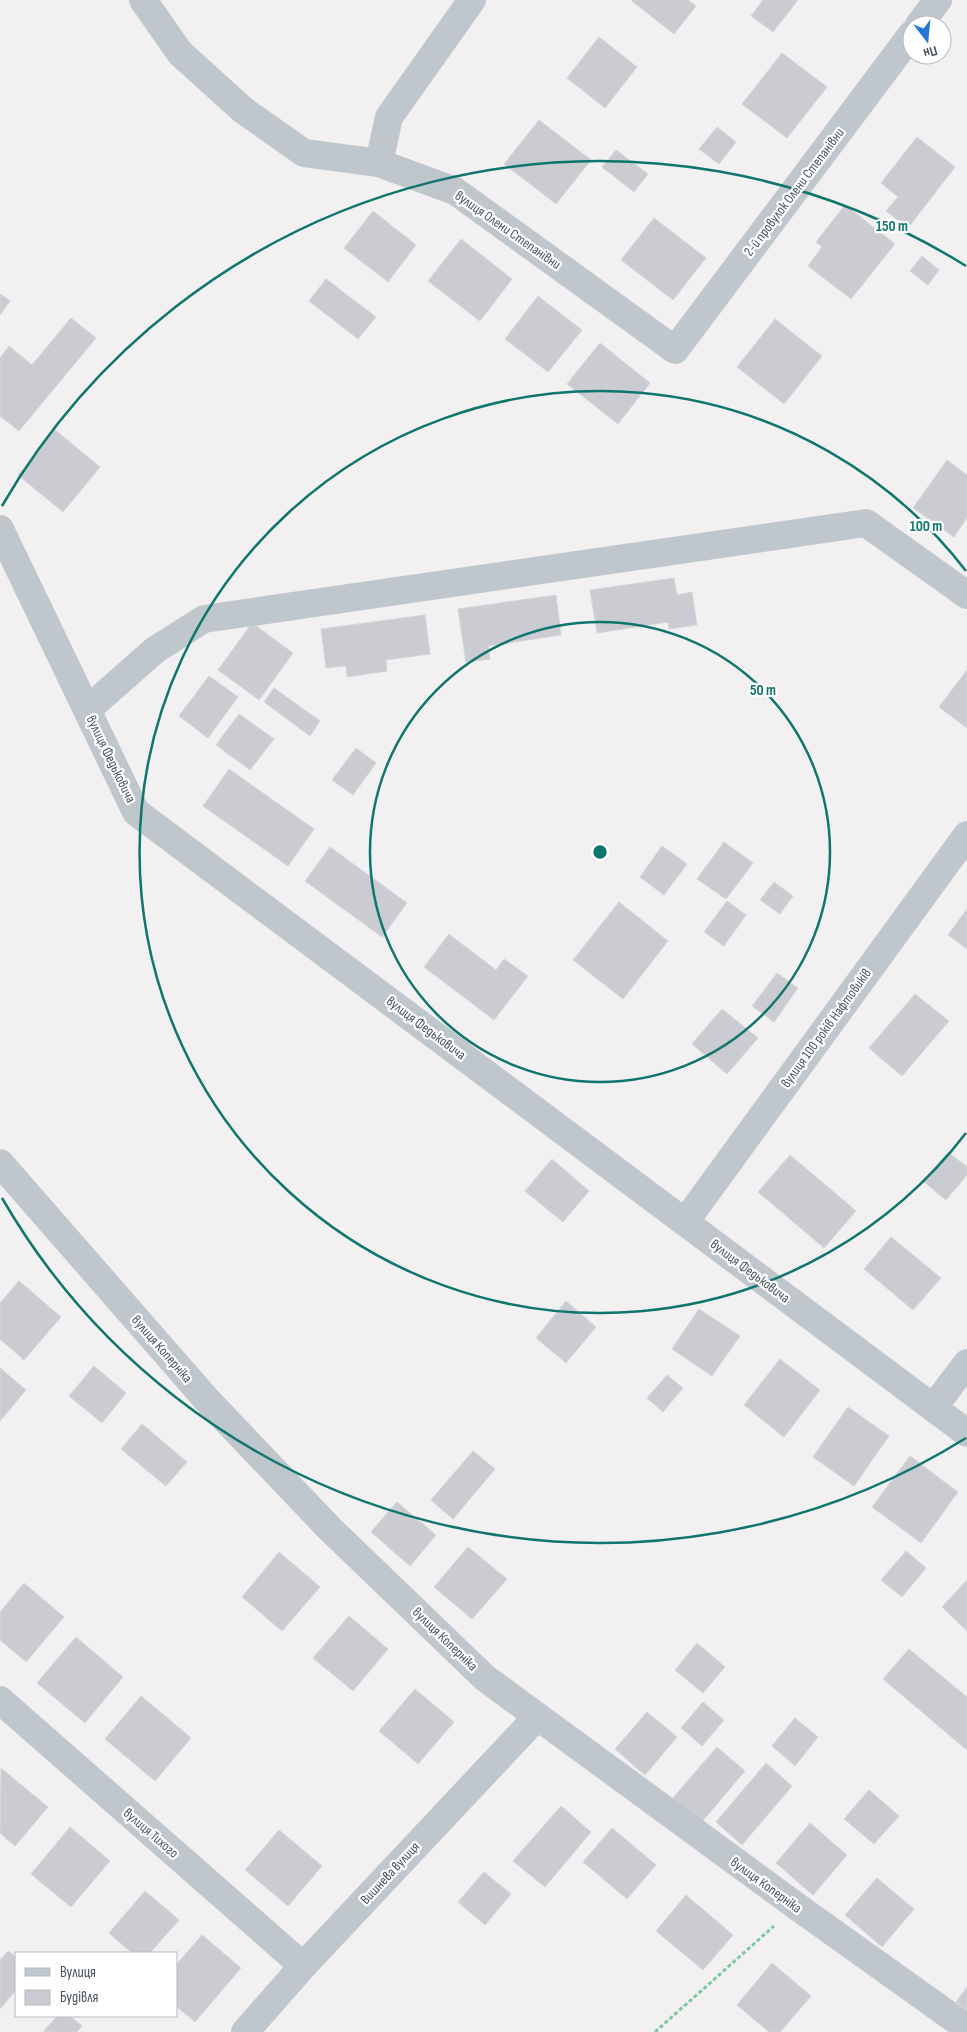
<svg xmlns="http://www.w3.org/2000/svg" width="967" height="2032" viewBox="0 0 967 2032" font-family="'Sofia Sans Condensed',sans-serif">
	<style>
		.building { fill: #caccd2; stroke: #d4d6db }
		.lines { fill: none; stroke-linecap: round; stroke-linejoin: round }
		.path { stroke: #7bc9a0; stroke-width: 3; stroke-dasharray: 4 2.5; stroke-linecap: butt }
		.minor { stroke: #bfc7cd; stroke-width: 28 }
		.ring { fill: none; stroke: #0f766e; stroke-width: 2.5 }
		.labels { text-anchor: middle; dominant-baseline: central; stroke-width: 4.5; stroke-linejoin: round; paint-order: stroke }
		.street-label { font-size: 14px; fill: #49535c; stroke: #fff }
		.centre { fill: #0f766e; stroke: #fff; stroke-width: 2.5 }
		.ring-label { font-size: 15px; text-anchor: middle; font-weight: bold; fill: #0f766e; stroke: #fff; stroke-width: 4.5; stroke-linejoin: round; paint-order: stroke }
	</style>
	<rect width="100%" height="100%" fill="#f2f0f0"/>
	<!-- building -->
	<g class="building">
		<path d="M633,0H688L696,6L674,34L632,1Z"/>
		<path d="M763,0H798L773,32L751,16Z"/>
		<path d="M599,37L637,67L605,108L567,78Z"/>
		<path d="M782,53L827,87L787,138L742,104Z"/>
		<path d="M539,120L591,160L556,204L504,164Z"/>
		<path d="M717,127L736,142L719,164L699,149Z"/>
		<path d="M917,137L955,167L908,228L886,211L898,197L881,183Z"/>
		<path d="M616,150L648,174L634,192L602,167Z"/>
		<path d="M845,205L895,244L851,299L808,266L822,247L816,242Z"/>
		<path d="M373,211L416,245L388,282L344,248Z"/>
		<path d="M654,218L706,258L673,300L621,260Z"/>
		<path d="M461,239L512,279L480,321L428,281Z"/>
		<path d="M922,256L939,270L928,285L910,271Z"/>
		<path d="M326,279L376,317L358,339L309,301Z"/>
		<path d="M0,294L10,301L0,315Z"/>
		<path d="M538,296L582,330L548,372L505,339Z"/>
		<path d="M71,318L96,338L19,431L0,416V358L9,346L32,365Z"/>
		<path d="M775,319L822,356L784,404L737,367Z"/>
		<path d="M600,343L650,383L618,424L567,384Z"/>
		<path d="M55,430L100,467L63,512L18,475Z"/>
		<path d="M947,460L967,475V518L954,537L913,508Z"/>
		<path d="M674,578L677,595L692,592L697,625L669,629L668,622L597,633L590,590Z"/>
		<path d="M556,595L561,635L488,646L490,659L466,662L458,609Z"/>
		<path d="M425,615L430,654L386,660L387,671L347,677L346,666L326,668L321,629Z"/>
		<path d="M252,623L293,653L259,700L218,670Z"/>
		<path d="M967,670V728L939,707Z"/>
		<path d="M209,676L238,697L208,738L179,716Z"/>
		<path d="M274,688L320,721L310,736L264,702Z"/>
		<path d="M239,714L274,739L250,770L216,745Z"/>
		<path d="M356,748L376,763L353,795L332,780Z"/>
		<path d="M229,769L314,829L288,866L203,806Z"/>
		<path d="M724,842L753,863L726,899L697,879Z"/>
		<path d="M662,846L687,864L664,895L640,877Z"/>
		<path d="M330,847L407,903L382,937L305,881Z"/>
		<path d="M774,882L793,896L780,914L760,900Z"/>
		<path d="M727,901L746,915L724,946L704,932Z"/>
		<path d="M619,902L668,941L623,999L573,960Z"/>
		<path d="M967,909V949L948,935Z"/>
		<path d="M449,934L496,970L504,959L528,976L494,1020L424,967Z"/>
		<path d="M777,973L798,988L774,1022L752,1006Z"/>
		<path d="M915,994L949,1021L902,1076L869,1048Z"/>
		<path d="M722,1009L758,1038L727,1074L692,1044Z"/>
		<path d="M948,1152L967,1167V1175L946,1200L923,1181Z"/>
		<path d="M790,1155L856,1211L824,1248L758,1192Z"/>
		<path d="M552,1159L589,1191L563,1222L525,1191Z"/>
		<path d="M891,1237L941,1278L913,1310L864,1269Z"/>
		<path d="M19,1281L61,1317L24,1360L0,1339V1303Z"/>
		<path d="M566,1301L596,1327L566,1363L536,1338Z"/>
		<path d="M699,1309L740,1336L712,1376L672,1349Z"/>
		<path d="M780,1359L820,1390L784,1437L744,1405Z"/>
		<path d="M94,1366L126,1393L102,1423L69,1396Z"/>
		<path d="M0,1368L26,1390L0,1421Z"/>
		<path d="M667,1375L683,1388L663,1412L647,1398Z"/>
		<path d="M848,1407L889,1436L854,1486L813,1457Z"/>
		<path d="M142,1424L187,1462L166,1486L121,1449Z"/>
		<path d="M473,1451L495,1469L453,1519L431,1500Z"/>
		<path d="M910,1456L958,1492L921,1543L872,1507Z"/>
		<path d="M397,1502L436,1535L410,1566L371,1532Z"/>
		<path d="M468,1547L507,1579L472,1619L434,1587Z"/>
		<path d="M906,1551L926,1568L902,1597L881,1580Z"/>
		<path d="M279,1552L320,1587L282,1631L242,1597Z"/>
		<path d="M967,1580V1631L942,1607Z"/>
		<path d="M24,1583L64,1617L26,1662L0,1640V1612Z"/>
		<path d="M349,1616L388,1649L353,1691L313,1658Z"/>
		<path d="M76,1637L123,1677L85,1723L37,1683Z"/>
		<path d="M697,1643L725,1667L703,1693L675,1670Z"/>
		<path d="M909,1649L967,1697V1750L883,1679Z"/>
		<path d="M415,1689L454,1722L418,1764L379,1731Z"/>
		<path d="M141,1696L191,1738L155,1781L105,1739Z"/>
		<path d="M703,1702L724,1720L702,1746L681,1728Z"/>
		<path d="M647,1712L677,1737L645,1775L615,1749Z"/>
		<path d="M795,1718L818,1737L795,1766L772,1746Z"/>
		<path d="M717,1747L745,1771L701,1823L672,1799Z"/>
		<path d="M766,1763L792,1786L742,1845L716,1822Z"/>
		<path d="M1,1768L48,1807L15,1846L0,1833Z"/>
		<path d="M869,1790L899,1816L874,1844L844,1819Z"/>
		<path d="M561,1806L591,1832L545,1887L513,1861Z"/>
		<path d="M810,1823L847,1855L813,1895L776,1863Z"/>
		<path d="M70,1827L110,1861L71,1907L31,1874Z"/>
		<path d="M612,1828L656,1865L627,1899L583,1862Z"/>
		<path d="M279,1830L322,1866L288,1906L245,1870Z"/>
		<path d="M484,1872L511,1894L485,1925L458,1902Z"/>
		<path d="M877,1878L914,1909L882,1947L845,1915Z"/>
		<path d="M145,1891L179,1920L150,1953H132L109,1933Z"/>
		<path d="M686,1895L733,1935L703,1970L656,1931Z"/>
		<path d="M202,1935L241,1968L195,2022L176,2006V1965Z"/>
		<path d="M8,1951L16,1957V1990L0,2009V1960Z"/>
		<path d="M772,1963L811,1996L780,2032H769L737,2005Z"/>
		<path d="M967,1987V2010L956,2002Z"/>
		<path d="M57,2016H70L82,2026L77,2032H43Z"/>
	</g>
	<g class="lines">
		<!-- path -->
		<path class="path" d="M655,2032L774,1926"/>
		<!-- minor -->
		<g class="minor">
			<path d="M143,0L180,53L243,110L304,153L379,163L455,191L675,350L912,34"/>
			<path d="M919,25L938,0"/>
			<path d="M379,163L389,117L472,0"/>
			<path d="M0,529L136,812L967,1433"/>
			<path d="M87,710L155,650L204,619L866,523L967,595"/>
			<path d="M0,1163L207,1400L330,1529L485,1678L799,1908L967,2028"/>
			<path d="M685,1222L967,835"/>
			<path d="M933,1408L967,1363"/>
			<path d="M0,1700L303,1966"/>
			<path d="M245,2032L303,1966L537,1717"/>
		</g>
	</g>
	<!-- distance rings -->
	<g class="ring">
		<circle cx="600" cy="852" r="230"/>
		<path d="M966 1133A461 461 0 1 1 966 571"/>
		<path d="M966 1438A691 691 0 0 1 2 1198M2 506A691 691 0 0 1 966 266"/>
	</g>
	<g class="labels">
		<!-- street labels -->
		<g class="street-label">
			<text transform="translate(794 192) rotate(-53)">2-й провулок Олени Степанівни</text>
			<text transform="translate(508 230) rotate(35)">вулиця Олени Степанівни</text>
			<text transform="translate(111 759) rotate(64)">вулиця Федьковича</text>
			<text transform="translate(426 1028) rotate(37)">вулиця Федьковича</text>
			<text transform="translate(826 1028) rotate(-54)">вулиця 100 років Нафтовиків</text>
			<text transform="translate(750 1271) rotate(37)">вулиця Федьковича</text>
			<text transform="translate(162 1349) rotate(49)">вулиця Коперніка</text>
			<text transform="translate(445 1639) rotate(44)">вулиця Коперніка</text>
			<text transform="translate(151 1833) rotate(41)">вулиця Тихого</text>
			<text transform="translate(390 1873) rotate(-47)">Вишнева вулиця</text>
			<text transform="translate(766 1885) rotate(36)">вулиця Коперніка</text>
		</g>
	</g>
	<circle cx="600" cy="852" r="8" class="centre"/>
	<g class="ring-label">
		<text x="892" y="231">150 m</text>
		<text x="926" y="531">100 m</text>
		<text x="763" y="695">50 m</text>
	</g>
	<!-- legend -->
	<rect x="15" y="1952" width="162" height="65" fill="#ffffff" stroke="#b6babe"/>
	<rect x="25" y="1968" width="25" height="8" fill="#bfc7cd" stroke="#b6babe"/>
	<text x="60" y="1977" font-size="15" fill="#49535c">Вулиця</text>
	<rect x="25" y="1990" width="25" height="15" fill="#caccd2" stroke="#b6babe"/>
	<text x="60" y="2002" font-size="15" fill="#49535c">Будівля</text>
	<!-- north arrow -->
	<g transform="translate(927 40) rotate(164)"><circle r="24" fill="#ffffff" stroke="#b6babe"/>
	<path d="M0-4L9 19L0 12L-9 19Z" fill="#2477d7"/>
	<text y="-8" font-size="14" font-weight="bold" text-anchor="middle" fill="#49535c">Пн</text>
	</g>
</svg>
